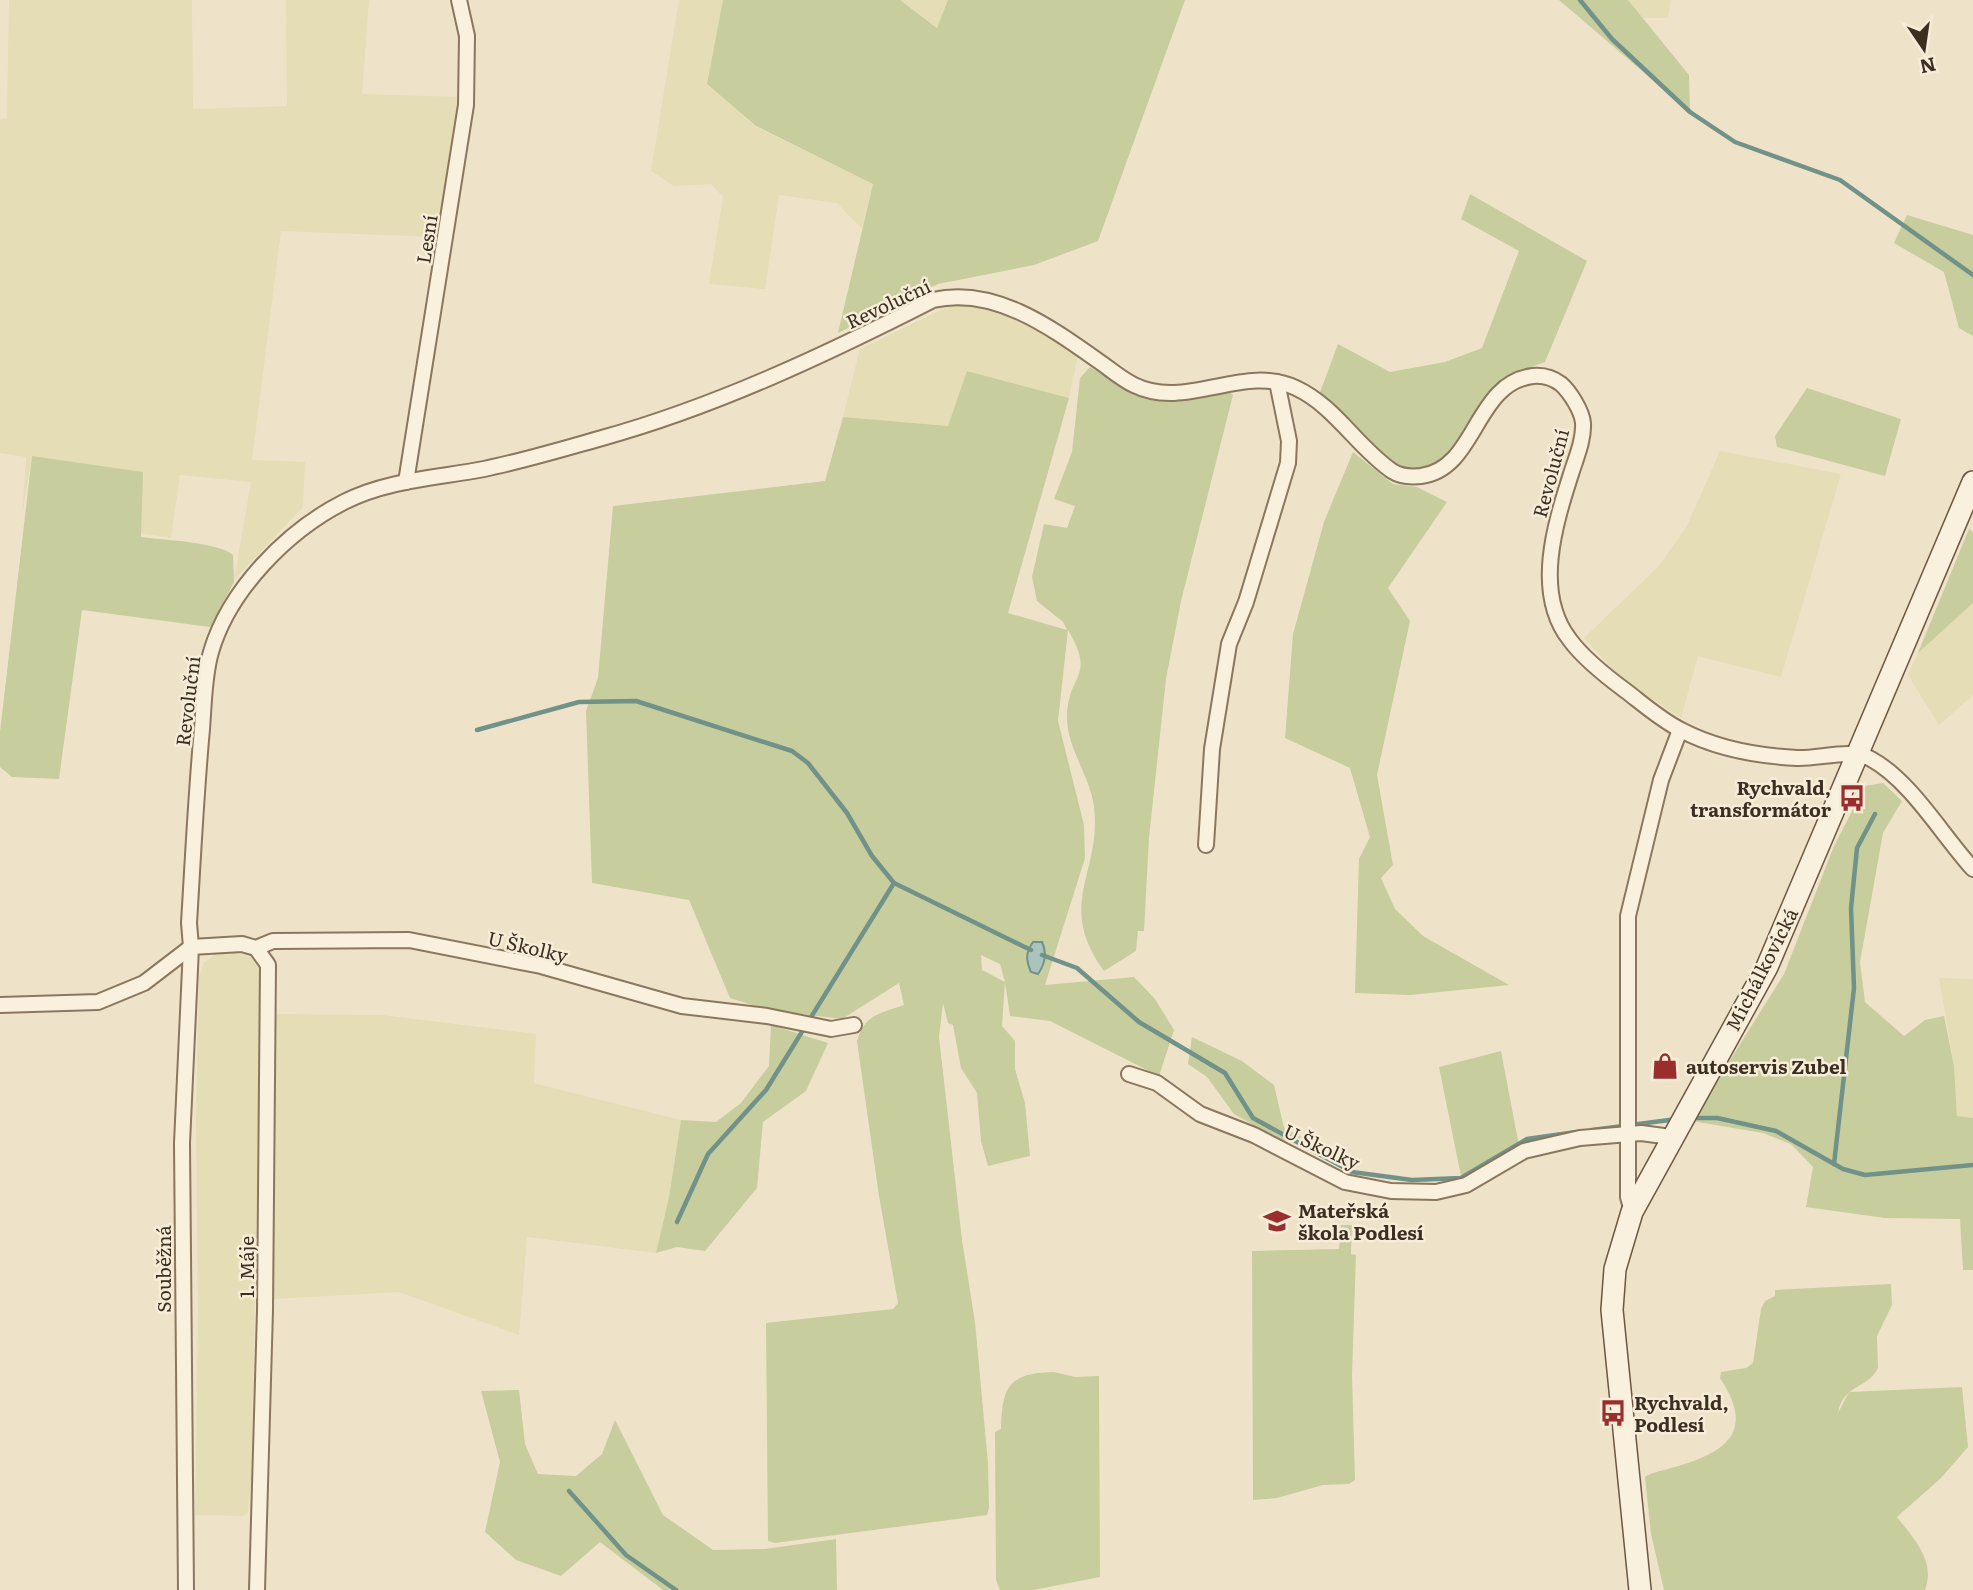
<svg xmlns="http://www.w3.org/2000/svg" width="1973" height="1590" viewBox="0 0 1973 1590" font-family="Literata,serif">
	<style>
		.farmland { fill: #e4ddb6 }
		.green { fill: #c7cd9d; fill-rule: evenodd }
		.water { fill: #aac3bb; stroke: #709289; stroke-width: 2 }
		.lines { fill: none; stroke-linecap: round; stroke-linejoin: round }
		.stream { stroke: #709289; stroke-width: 4.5 }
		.street-casing { stroke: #8b765e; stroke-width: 18 }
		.secondary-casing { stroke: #6d5741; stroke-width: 24 }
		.street { stroke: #f9f0dd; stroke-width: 14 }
		.secondary { stroke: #f9f0dd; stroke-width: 21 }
		.labels { text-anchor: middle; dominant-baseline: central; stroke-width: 5; stroke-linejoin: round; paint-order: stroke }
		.street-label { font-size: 19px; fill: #3c2e21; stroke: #f6edd9 }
		.poi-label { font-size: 19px; font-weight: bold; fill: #3c2e21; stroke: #f6edd9; text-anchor: start }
	</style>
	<rect width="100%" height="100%" fill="#eee3c9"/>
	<!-- farmland -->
	<g class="farmland">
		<path d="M9,0H192L193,109L287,106L286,0H369L362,94L460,97L437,237L281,231L252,460L305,462L303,507L234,580L251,482L180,475L171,538L139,533L142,472L32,456L22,516L26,457L0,453V119L7,118Z"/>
		<path d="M679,0H723L707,84L756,127L873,184L862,229L837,203L779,195L765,289L709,284L723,197L711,184L674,186L651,171Z"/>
		<path d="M900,0H948L938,28Z"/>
		<path d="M1628,0H1671L1668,18H1643Z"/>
		<path d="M955,303L983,305L1028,322L1078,355L1069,398L968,371L949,426L843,417L860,349Z"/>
		<path d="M1720,451L1841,474L1781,677L1698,656L1681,718L1622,679L1584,638L1658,567L1687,526Z"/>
		<path d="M1973,603V695L1939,725L1908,675L1918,653Z"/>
		<path d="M232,952L251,957L260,971L261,1003L251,1480L248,1513L242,1516L195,1515L198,1310L196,1118L199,977L204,962L216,954Z"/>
		<path d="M1939,978L1973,979V1118L1957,1116L1954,1066Z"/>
		<path d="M274,1014L382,1015L536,1034L534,1083L681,1120L669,1197L656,1253L527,1237L519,1335L399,1292L274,1299Z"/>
	</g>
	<!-- green -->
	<g class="green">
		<path d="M723,0H900L937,28L948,0H1185L1098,241L1034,265L938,284L838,333L873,184L756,126L707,84Z"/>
		<path d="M1559,0H1628L1689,75L1690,112Z"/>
		<path d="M1470,194L1587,261L1545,362L1508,375L1484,398L1451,450L1432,467L1415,471L1398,465L1375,446L1350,419L1319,395L1338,344L1390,372L1445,362L1482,348L1519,251L1461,219Z"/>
		<path d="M1907,215L1973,235V336L1959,328L1944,272L1894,243Z"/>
		<path d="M1090,367C1148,403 1163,405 1230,392L1233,395L1181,601L1166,679L1149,838L1144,931H1138L1136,951L1104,971C1055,904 1102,873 1094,807C1090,775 1066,748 1067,715C1069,672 1096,678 1068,630L1058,721L1084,825L1085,858L1045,985L1134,977L1155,999L1174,1030L1159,1076L1050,1021L1010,1016L1005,982L1002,1026L1015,1041V1069L1025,1103L1030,1156L988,1166L981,1141L977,1093L961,1068L953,1025L948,1023L943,1003L939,1037L962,1240L975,1322L988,1463L989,1508L987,1515L775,1543L768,1541L766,1323L893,1309L898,1303L879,1196L857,1041C865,1014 879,1014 904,1005L899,983L842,1019L768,1010L730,998L689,900L592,883L586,711L598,678L613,506L825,481L843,417L948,426L967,371L1069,398L1008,613L1067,630L1063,622L1037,601L1032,577L1044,524L1067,528L1075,506L1054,499L1072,452L1080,378ZM981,955L1000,964L1005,982L982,970Z"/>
		<path d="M1807,388L1901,419L1885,476L1777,447L1775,436Z"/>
		<path d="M1353,452L1393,484L1417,487L1447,502L1388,588L1410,621L1377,775L1393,865L1381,878L1395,909L1423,936L1509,985L1410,995L1355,993L1359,859L1370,837L1350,768L1285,738L1293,634L1324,522Z"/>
		<path d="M32,456L143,472L141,537C162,540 219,542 233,555L234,582L210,627L82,610L59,779L12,777L0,767V732Z"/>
		<path d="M1969,529L1973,532V603L1918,653Z"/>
		<path d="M1883,783L1902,801L1883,833L1860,962L1865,1002L1904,1036L1925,1020L1944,1016L1954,1066L1957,1116L1973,1118V1270H1963L1960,1219L1885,1218L1806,1207L1813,1167L1791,1144L1763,1133L1692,1121L1784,974L1834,846L1865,786Z"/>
		<path d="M771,1025L828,1043L806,1091L763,1122L757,1188L705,1251L677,1247L656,1253L669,1197L681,1120L716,1122L741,1103L769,1066Z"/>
		<path d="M1192,1037L1242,1061L1274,1085L1284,1128L1302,1137L1285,1143L1234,1114L1207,1077L1188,1064Z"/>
		<path d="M1501,1051L1519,1146L1462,1181L1439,1067Z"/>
		<path d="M1341,1225H1352L1351,1254L1356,1255L1352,1375L1355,1480L1349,1484L1323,1485L1277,1498L1253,1500L1252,1251L1339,1249Z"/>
		<path d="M1891,1284L1892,1305L1877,1336L1878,1368C1867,1390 1844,1383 1838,1413L1849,1392L1962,1387L1968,1447L1941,1478L1897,1517C1913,1538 1936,1560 1925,1590H1664L1651,1534L1645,1477C1652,1472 1665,1470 1675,1467C1726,1452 1756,1432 1720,1378L1721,1372L1746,1368L1753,1363L1761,1309L1765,1301L1775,1296V1290Z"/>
		<path d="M1054,1372L1075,1377L1099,1376L1100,1577L1033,1590H1000L996,1580L995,1432L1001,1429C1002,1386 1009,1373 1054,1372Z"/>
		<path d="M519,1390L525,1444L538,1474L576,1476L602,1454L615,1420L663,1515L713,1550L765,1549L836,1539L837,1590H663L600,1542L561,1576L516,1560L485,1532L500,1462L481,1391Z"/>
	</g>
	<!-- water -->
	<path class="water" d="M1033,942H1042C1047,953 1045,964 1038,974L1031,972C1026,961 1025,953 1033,942Z"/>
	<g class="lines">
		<!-- stream -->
		<g class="stream">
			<path d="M1580,0L1612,39L1690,112L1735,142L1840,180L1973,275"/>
			<path d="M477,730L579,702L636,701L792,751L808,763L847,813L872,856L894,883L1031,950"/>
			<path d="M1042,955L1077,968L1139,1022L1225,1073L1253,1118L1352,1172L1412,1180L1461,1178L1527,1139L1576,1132"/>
			<path d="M1692,1118H1717L1776,1131L1843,1169L1865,1175L1973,1165"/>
			<path d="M1592,1130L1677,1119"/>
			<path d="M1834,1164L1854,988L1851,908L1857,848L1875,814"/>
			<path d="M677,1222L708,1154L766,1090L894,883"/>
			<path d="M569,1491L626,1555L676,1590"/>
		</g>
		<defs>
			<g id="street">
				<path d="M406,482L466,105L467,36L459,0"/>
				<path d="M1206,845L1212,749L1229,644L1246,602L1288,463L1289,441L1277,382"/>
				<path d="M191,947L242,944L256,948L273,941L409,940L541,966L682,1006L767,1016L831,1029L854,1025"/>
				<path d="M256,948L268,965L265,1310L257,1590"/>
				<path d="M0,1005L98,1002L144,983L191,947"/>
				<path d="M1129,1074L1157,1083L1200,1114L1254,1135L1345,1182L1391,1191L1436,1192L1466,1185L1524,1151L1580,1138L1641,1133L1671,1137"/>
				<path d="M1632,1212L1628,1197V916L1661,780L1680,730"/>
				<path d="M186,1590L182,1143L191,947L189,923C193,858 196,794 202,729C204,704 204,676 211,652C229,590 287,531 344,502C387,480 437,478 484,469C523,461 563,449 602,438C717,406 827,354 933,300C993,286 1049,326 1097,360C1109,368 1121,379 1134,385C1186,411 1244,363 1296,388C1335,406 1357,447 1392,471C1401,477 1411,477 1421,476C1477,469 1474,383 1533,376C1543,375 1553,378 1561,384C1570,392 1582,411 1583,423C1584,440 1576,458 1571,474C1555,524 1533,593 1570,640C1584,659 1607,677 1626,691C1643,704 1661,720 1681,730C1715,748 1758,756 1797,758C1819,759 1852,748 1871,759C1911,781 1942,835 1973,869"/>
			</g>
			<path id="secondary" d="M1640,1590L1612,1310L1615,1269L1632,1212L1767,967L1973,482"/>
		</defs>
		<!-- street casing -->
		<use href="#street" class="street-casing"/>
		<!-- secondary casing -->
		<use href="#secondary" class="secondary-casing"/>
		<!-- street -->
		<use href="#street" class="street"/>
		<!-- secondary -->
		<use href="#secondary" class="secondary"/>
	</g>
	<!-- icons -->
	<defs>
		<symbol id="bus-bare" viewBox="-9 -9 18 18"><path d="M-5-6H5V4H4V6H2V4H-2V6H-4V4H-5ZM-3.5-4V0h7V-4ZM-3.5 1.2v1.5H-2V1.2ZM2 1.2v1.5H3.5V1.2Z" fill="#9a2e2f" stroke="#f6edd9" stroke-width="2.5" paint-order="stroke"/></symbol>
		<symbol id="shop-bare" viewBox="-9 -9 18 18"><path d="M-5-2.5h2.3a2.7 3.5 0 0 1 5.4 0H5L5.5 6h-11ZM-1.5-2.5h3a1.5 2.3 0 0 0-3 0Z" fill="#9a2e2f" stroke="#f6edd9" stroke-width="2.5" paint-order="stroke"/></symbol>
		<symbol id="school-bare" viewBox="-9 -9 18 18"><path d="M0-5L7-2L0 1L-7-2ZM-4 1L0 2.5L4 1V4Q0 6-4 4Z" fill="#9a2e2f" stroke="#f6edd9" stroke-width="2.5" paint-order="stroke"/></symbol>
	</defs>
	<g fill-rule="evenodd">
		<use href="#bus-bare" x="1833" y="779" width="38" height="38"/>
		<use href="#shop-bare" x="1646" y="1047" width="38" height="38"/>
		<use href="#school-bare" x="1258" y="1202" width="38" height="38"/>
		<use href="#bus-bare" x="1594" y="1394" width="38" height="38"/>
	</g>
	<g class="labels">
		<!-- street labels -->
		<g class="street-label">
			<text transform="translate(426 239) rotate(-81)">Lesní</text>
			<text transform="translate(888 303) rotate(-25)">Revoluční</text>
			<text transform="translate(1550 473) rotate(-75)">Revoluční</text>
			<text transform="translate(187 701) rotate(-83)">Revoluční</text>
			<text transform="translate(528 946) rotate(13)">U Školky</text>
			<text transform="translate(1761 969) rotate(-63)">Michálkovická</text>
			<text transform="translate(1322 1146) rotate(25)">U Školky</text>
			<text transform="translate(246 1267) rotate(-90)">1. Máje</text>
			<text transform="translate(163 1269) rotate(-90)">Souběžná</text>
		</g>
		<!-- poi labels -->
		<g class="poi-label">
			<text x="1831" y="787" text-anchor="end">Rychvald,<tspan x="1831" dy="22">transformátor</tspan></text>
			<text x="1686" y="1066">autoservis Zubel</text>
			<text x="1298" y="1210">Mateřská<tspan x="1298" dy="22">škola Podlesí</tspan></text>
			<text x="1634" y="1402">Rychvald,<tspan x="1634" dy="22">Podlesí</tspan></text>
		</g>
	</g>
	<!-- north arrow -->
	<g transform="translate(1924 49) rotate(167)" stroke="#f6edd9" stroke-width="5" paint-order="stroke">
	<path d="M0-5L12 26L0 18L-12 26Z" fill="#3c2e21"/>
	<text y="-10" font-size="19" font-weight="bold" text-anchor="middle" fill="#3c2e21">N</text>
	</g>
</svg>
